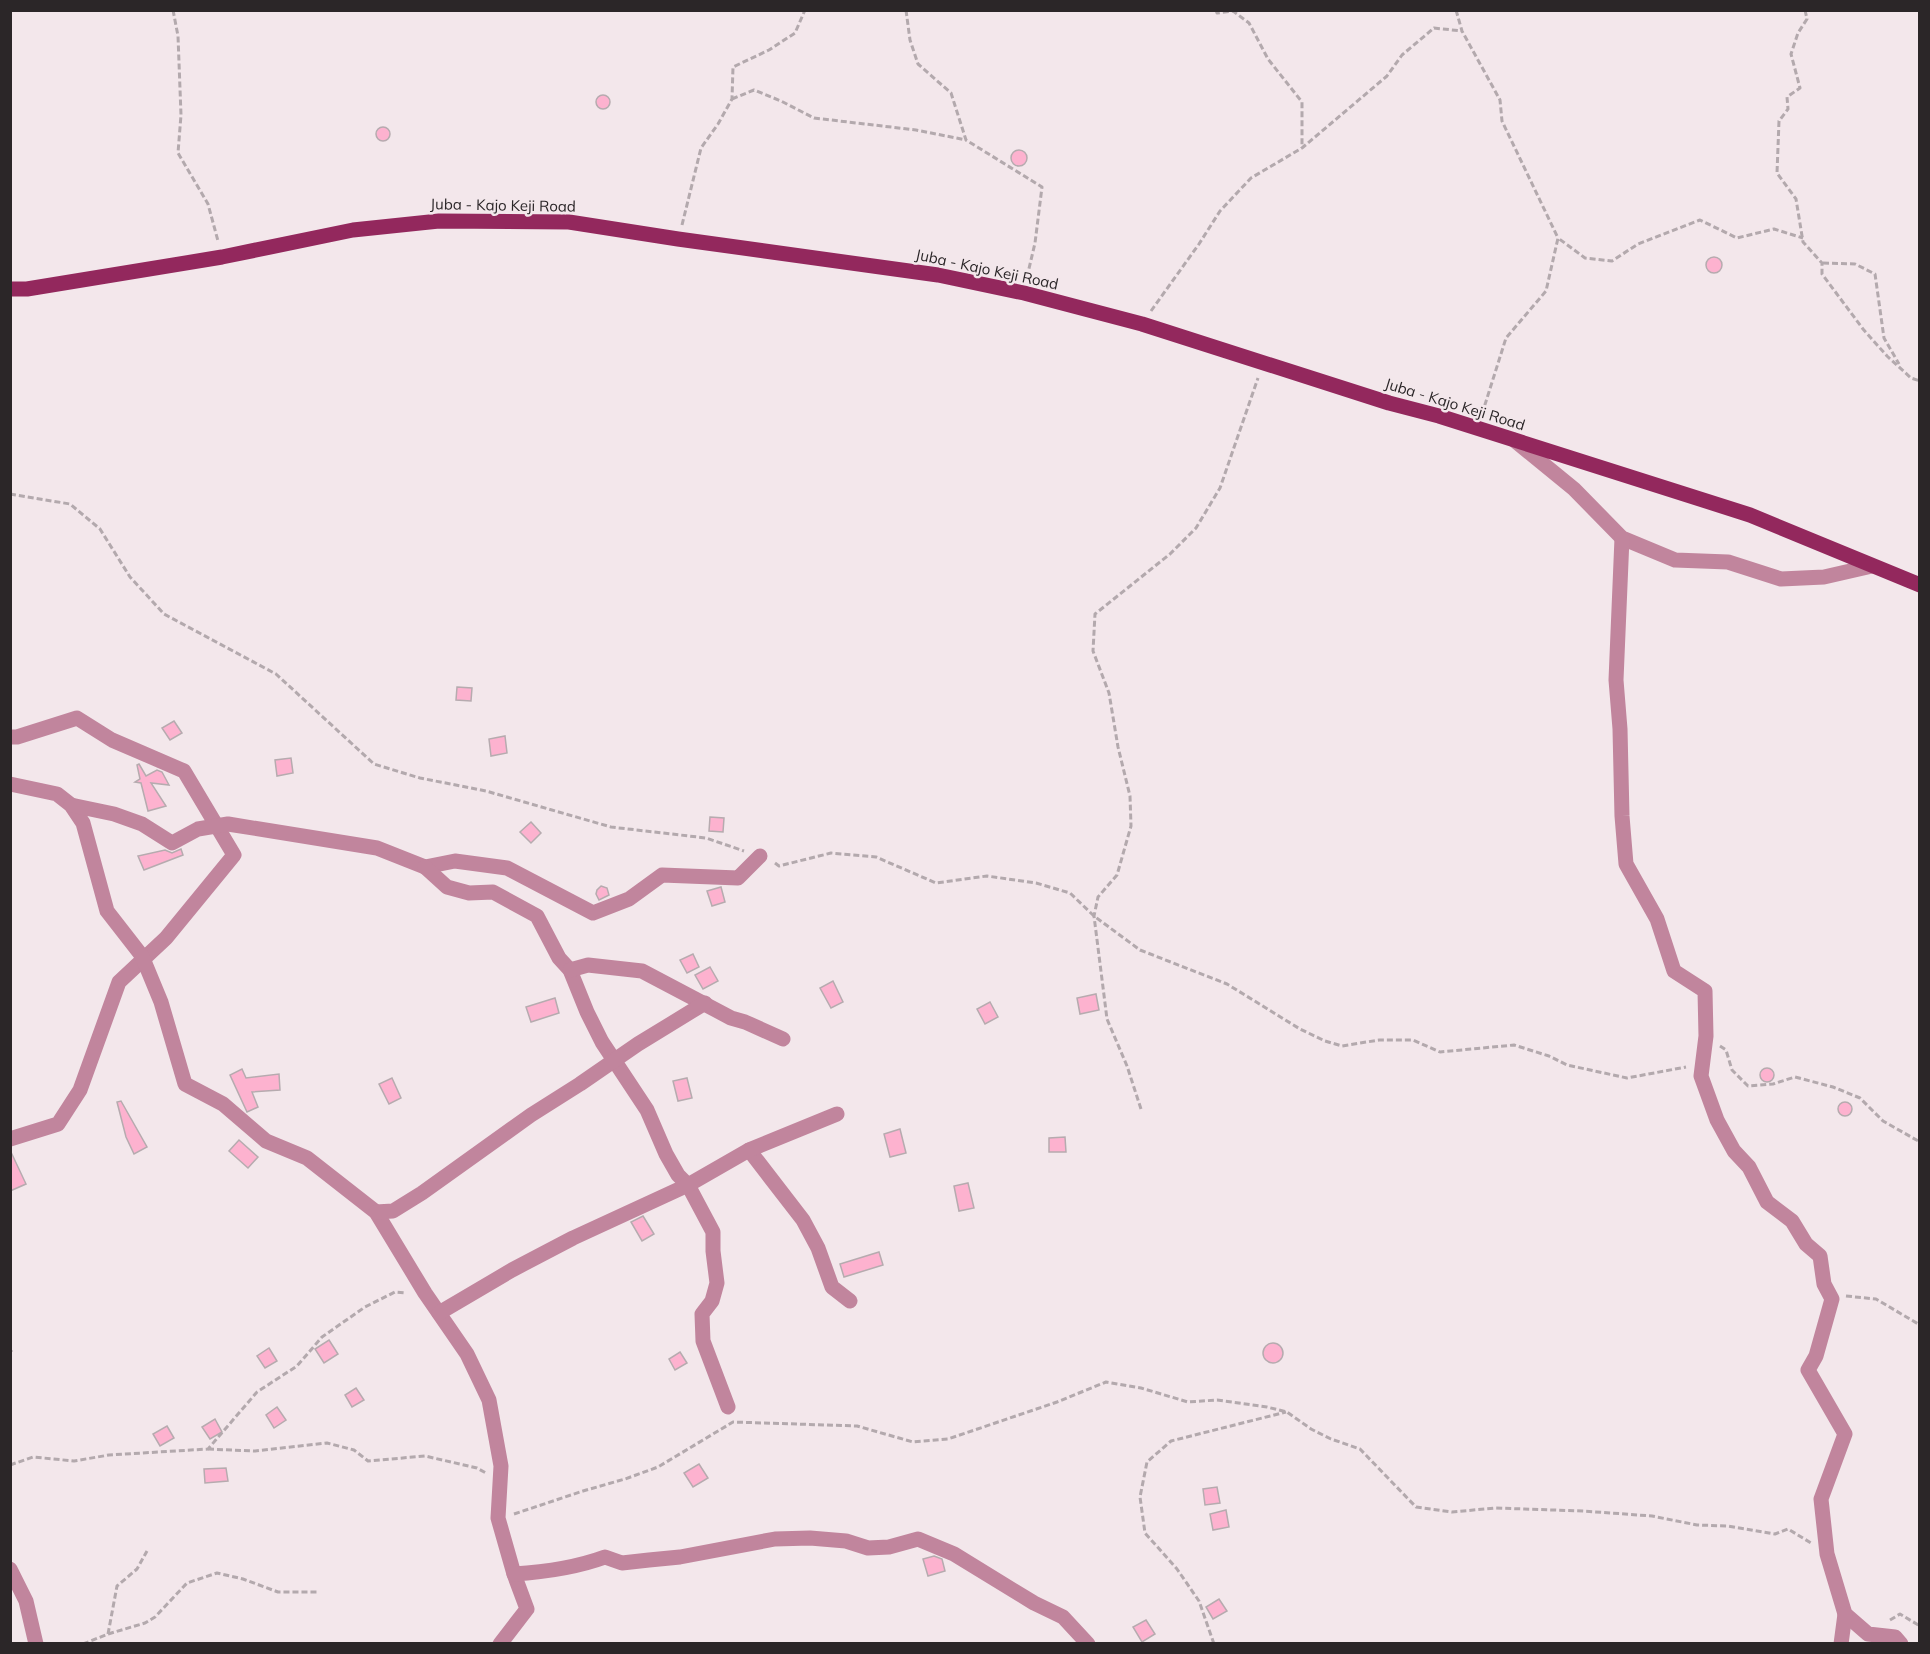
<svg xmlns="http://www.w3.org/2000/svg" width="1930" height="1654" viewBox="0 0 1930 1654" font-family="Mulish,sans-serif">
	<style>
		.building { fill: #fdb2cf; stroke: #b6abaf; stroke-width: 1.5 }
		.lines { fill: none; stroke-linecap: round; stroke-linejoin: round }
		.path { stroke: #b3a9ad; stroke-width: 3; stroke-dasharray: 6 3; stroke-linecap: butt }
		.minor { stroke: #c1859d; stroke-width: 15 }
		.major { stroke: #93285d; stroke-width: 15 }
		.labels { text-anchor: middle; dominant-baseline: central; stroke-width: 5; stroke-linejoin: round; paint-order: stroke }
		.street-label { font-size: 15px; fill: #2b2628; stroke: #f3e7eb }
	</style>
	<rect width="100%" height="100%" fill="#f3e7eb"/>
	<!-- building -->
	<g class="building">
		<circle cx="603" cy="102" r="7"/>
		<circle cx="383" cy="134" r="7"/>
		<circle cx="1019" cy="158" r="8"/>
		<circle cx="1714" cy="265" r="8"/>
		<path d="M457,687L472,688L471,701L456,700Z"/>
		<path d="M174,721L182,733L170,740L162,728Z"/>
		<path d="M505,736L507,753L491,756L489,739Z"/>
		<path d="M291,758L293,773L277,776L275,760Z"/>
		<path d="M139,764L146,776L157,770L162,772L169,785L151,783L166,806L148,811L141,783L135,782L140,779L137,765Z"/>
		<path d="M710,817L724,818L723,832L709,831Z"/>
		<path d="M531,822L541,833L531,843L520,832Z"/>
		<path d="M181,849L183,855L144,870L138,856L165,850L172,853Z"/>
		<path d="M601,886L607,888L609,895L599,900L596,894L597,890Z"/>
		<path d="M721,887L725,902L712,906L707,891Z"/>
		<path d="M693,954L699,967L687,973L680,960Z"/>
		<path d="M710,967L718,981L703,989L695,975Z"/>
		<path d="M833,981L843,1002L831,1008L820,988Z"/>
		<path d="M1096,994L1099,1010L1080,1014L1077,998Z"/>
		<path d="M555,998L559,1013L531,1022L526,1007Z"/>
		<path d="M990,1002L998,1017L985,1024L977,1009Z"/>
		<circle cx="1767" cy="1075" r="7"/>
		<path d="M242,1069L246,1078L279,1074L280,1090L252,1092L258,1107L247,1112L230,1075Z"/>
		<path d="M392,1078L401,1098L389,1104L379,1084Z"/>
		<path d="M687,1078L692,1098L678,1101L673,1081Z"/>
		<path d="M121,1101L147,1147L134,1154L126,1137L117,1102Z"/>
		<circle cx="1845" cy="1109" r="7"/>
		<path d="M900,1129L906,1153L890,1157L884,1134Z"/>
		<path d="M1065,1137L1066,1152H1049V1138Z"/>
		<path d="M239,1140L258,1157L248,1168L229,1151Z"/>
		<path d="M10,1150L26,1184L10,1191Z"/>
		<path d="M968,1183L974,1208L959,1211L954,1186Z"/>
		<path d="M643,1216L654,1234L642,1241L631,1222Z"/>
		<path d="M879,1252L883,1265L844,1277L840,1264Z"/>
		<path d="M329,1340L338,1354L324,1363L315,1349Z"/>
		<circle cx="1273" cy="1353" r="10"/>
		<path d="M269,1348L277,1361L265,1368L257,1356Z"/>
		<path d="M680,1352L687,1363L675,1370L669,1359Z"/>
		<path d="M356,1388L364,1400L352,1407L345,1395Z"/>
		<path d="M277,1407L286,1420L274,1428L266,1415Z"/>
		<path d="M215,1419L222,1432L210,1439L202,1427Z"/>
		<path d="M167,1426L174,1438L160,1446L153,1434Z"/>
		<path d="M699,1464L708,1478L693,1487L684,1473Z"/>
		<path d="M226,1468L228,1481L205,1483L204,1469Z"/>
		<path d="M1217,1487L1220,1503L1205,1505L1203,1489Z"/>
		<path d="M1226,1510L1229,1527L1213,1530L1210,1514Z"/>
		<path d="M934,1556L942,1559L945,1571L928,1576L923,1559Z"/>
		<path d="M1219,1599L1227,1611L1213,1619L1206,1607Z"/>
		<path d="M1146,1620L1155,1634L1142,1642L1133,1627Z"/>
	</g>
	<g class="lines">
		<!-- path -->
		<g class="path">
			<path d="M173,10L178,36L181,115L178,153L208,204L218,241"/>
			<path d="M906,10L910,40L918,64L951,93L966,140L1042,187L1035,243L1027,277"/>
			<path d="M1216,10L1217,13L1233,11L1249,23L1268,59L1302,102V148"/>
			<path d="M1456,10L1462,31L1500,100L1502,121L1558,238"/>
			<path d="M1805,10L1807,19L1798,33L1791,54L1800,88L1787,97L1788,109L1779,121L1777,173L1796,199L1803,242L1822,263V274L1863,329L1887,356L1911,378L1920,381"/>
			<path d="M732,99L754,90L781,101L814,118L916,130L966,140"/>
			<path d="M682,225L701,148L718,124L732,99L733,67L769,50L795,33L805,10"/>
			<path d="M1823,263L1855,264L1875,274L1884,338L1899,364"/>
			<path d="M1151,311L1199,244L1220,211L1251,178L1302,148L1387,76L1402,55L1434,28L1462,31"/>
			<path d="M1482,414L1506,338L1546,291L1558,238L1585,258L1612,261L1638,244L1700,220L1737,238L1774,229L1803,238"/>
			<path d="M10,494L70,504L100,529L130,577L164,614L276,674L374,764L420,778L486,791L611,827L706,838L744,851"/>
			<path d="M775,863L779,866L831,853L876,857L936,883L987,876L1036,883L1070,893L1094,916L1140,950L1227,984L1300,1029L1325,1041L1342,1046L1379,1040H1413L1440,1052L1514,1045L1549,1056L1567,1065L1627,1078L1686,1067"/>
			<path d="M1720,1046L1726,1050L1732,1070L1748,1086L1773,1084L1795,1077L1833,1087L1860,1098L1883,1121L1920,1142"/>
			<path d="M1141,1109L1127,1066L1107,1019L1094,916L1098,897L1117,875L1131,826L1130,796L1118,747L1109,693L1093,651L1095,614L1170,554L1196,528L1220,488L1258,378"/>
			<path d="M1846,1296L1876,1299L1920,1325"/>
			<path d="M10,1352L12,1350"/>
			<path d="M208,1449L255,1451L327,1443L354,1450L368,1461L425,1456L477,1468L486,1473"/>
			<path d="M10,1465L33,1457L74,1461L109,1455L208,1449L257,1392L297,1366L322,1337L365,1307L395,1292L405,1293"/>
			<path d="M514,1514L583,1491L625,1479L658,1467L733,1422L857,1426L913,1442L948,1439L1057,1402L1106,1382L1141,1388L1188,1402L1217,1400L1267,1407L1287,1412L1311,1429L1331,1439L1360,1449L1416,1507L1452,1512L1495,1508L1583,1511L1652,1516L1697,1525L1728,1526L1775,1534L1788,1529L1811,1543"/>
			<path d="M1890,1620L1900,1614L1920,1626"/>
			<path d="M108,1634L117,1586L137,1569L147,1551"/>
			<path d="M83,1644L108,1634L145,1623L155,1617L187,1583L217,1573L243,1579L278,1592H317"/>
			<path d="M1214,1644L1199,1601L1177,1569L1145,1533L1140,1497L1147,1462L1171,1441L1286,1412"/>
		</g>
		<!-- minor -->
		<g class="minor">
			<path d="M1514,440L1574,489L1622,538L1675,560L1728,562L1781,579L1824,577L1872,566"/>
			<path d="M1622,538L1616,680L1620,729L1622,816L1626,864L1657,919L1674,971L1705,991L1706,1036L1701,1076L1717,1120L1734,1151L1749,1167L1767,1202L1792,1221L1806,1244L1820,1256L1824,1284L1832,1299L1816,1356L1808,1370L1845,1434L1821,1499L1827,1554L1845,1614L1868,1634L1895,1637L1901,1644"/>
			<path d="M10,737H17L77,718L112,740L184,771L234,855L166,938L119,982L80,1090L58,1124L10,1139"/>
			<path d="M10,784L57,794L71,805L83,823L107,911L142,956L161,1002L185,1084L223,1104L266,1141L307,1158L376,1212L425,1293L467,1354L489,1400L501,1466L498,1518L514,1574L527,1609L500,1644"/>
			<path d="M71,805L114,814L142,824L172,843L198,829L228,824L377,848L425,867L455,861L507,868L593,913L629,899L662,875L738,878L760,856"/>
			<path d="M425,867L447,887L469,893L493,892L537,916L559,958L570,970L587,1012L602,1042L647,1110L666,1154L678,1175L688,1185L713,1232V1251L717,1283L712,1301L702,1314L703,1341L728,1407"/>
			<path d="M570,970L588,965L642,971L731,1018L745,1022L783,1039"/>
			<path d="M749,1150L803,1220L818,1248L832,1287L850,1301"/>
			<path d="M376,1212L393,1211L422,1193L531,1115L580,1084L638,1044L705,1003"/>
			<path d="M439,1313L512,1270L573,1238L688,1185L749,1150L837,1114"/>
			<path d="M10,1569L26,1601L36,1644"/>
			<path d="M514,1574C546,1572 575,1568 605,1557L622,1563L649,1560L680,1557L775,1539L810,1538L846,1541L868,1548L889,1547L918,1539L954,1554L1034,1603L1063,1617L1088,1644"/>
			<path d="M1841,1644L1845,1614"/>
		</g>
		<!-- major -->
		<path class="major" d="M10,289H27L222,257L353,230L439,221L569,222L678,239L938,275L1024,293L1142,324L1389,403L1439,416L1750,515L1920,585"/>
	</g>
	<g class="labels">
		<!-- street labels -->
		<g class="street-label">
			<text transform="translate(503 205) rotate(1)">Juba - Kajo Keji Road</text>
			<text transform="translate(987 269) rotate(12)">Juba - Kajo Keji Road</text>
			<text transform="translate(1455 404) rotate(17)">Juba - Kajo Keji Road</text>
		</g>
	</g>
	<!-- border -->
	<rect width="1930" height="1654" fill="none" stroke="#2b2628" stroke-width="24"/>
</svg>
